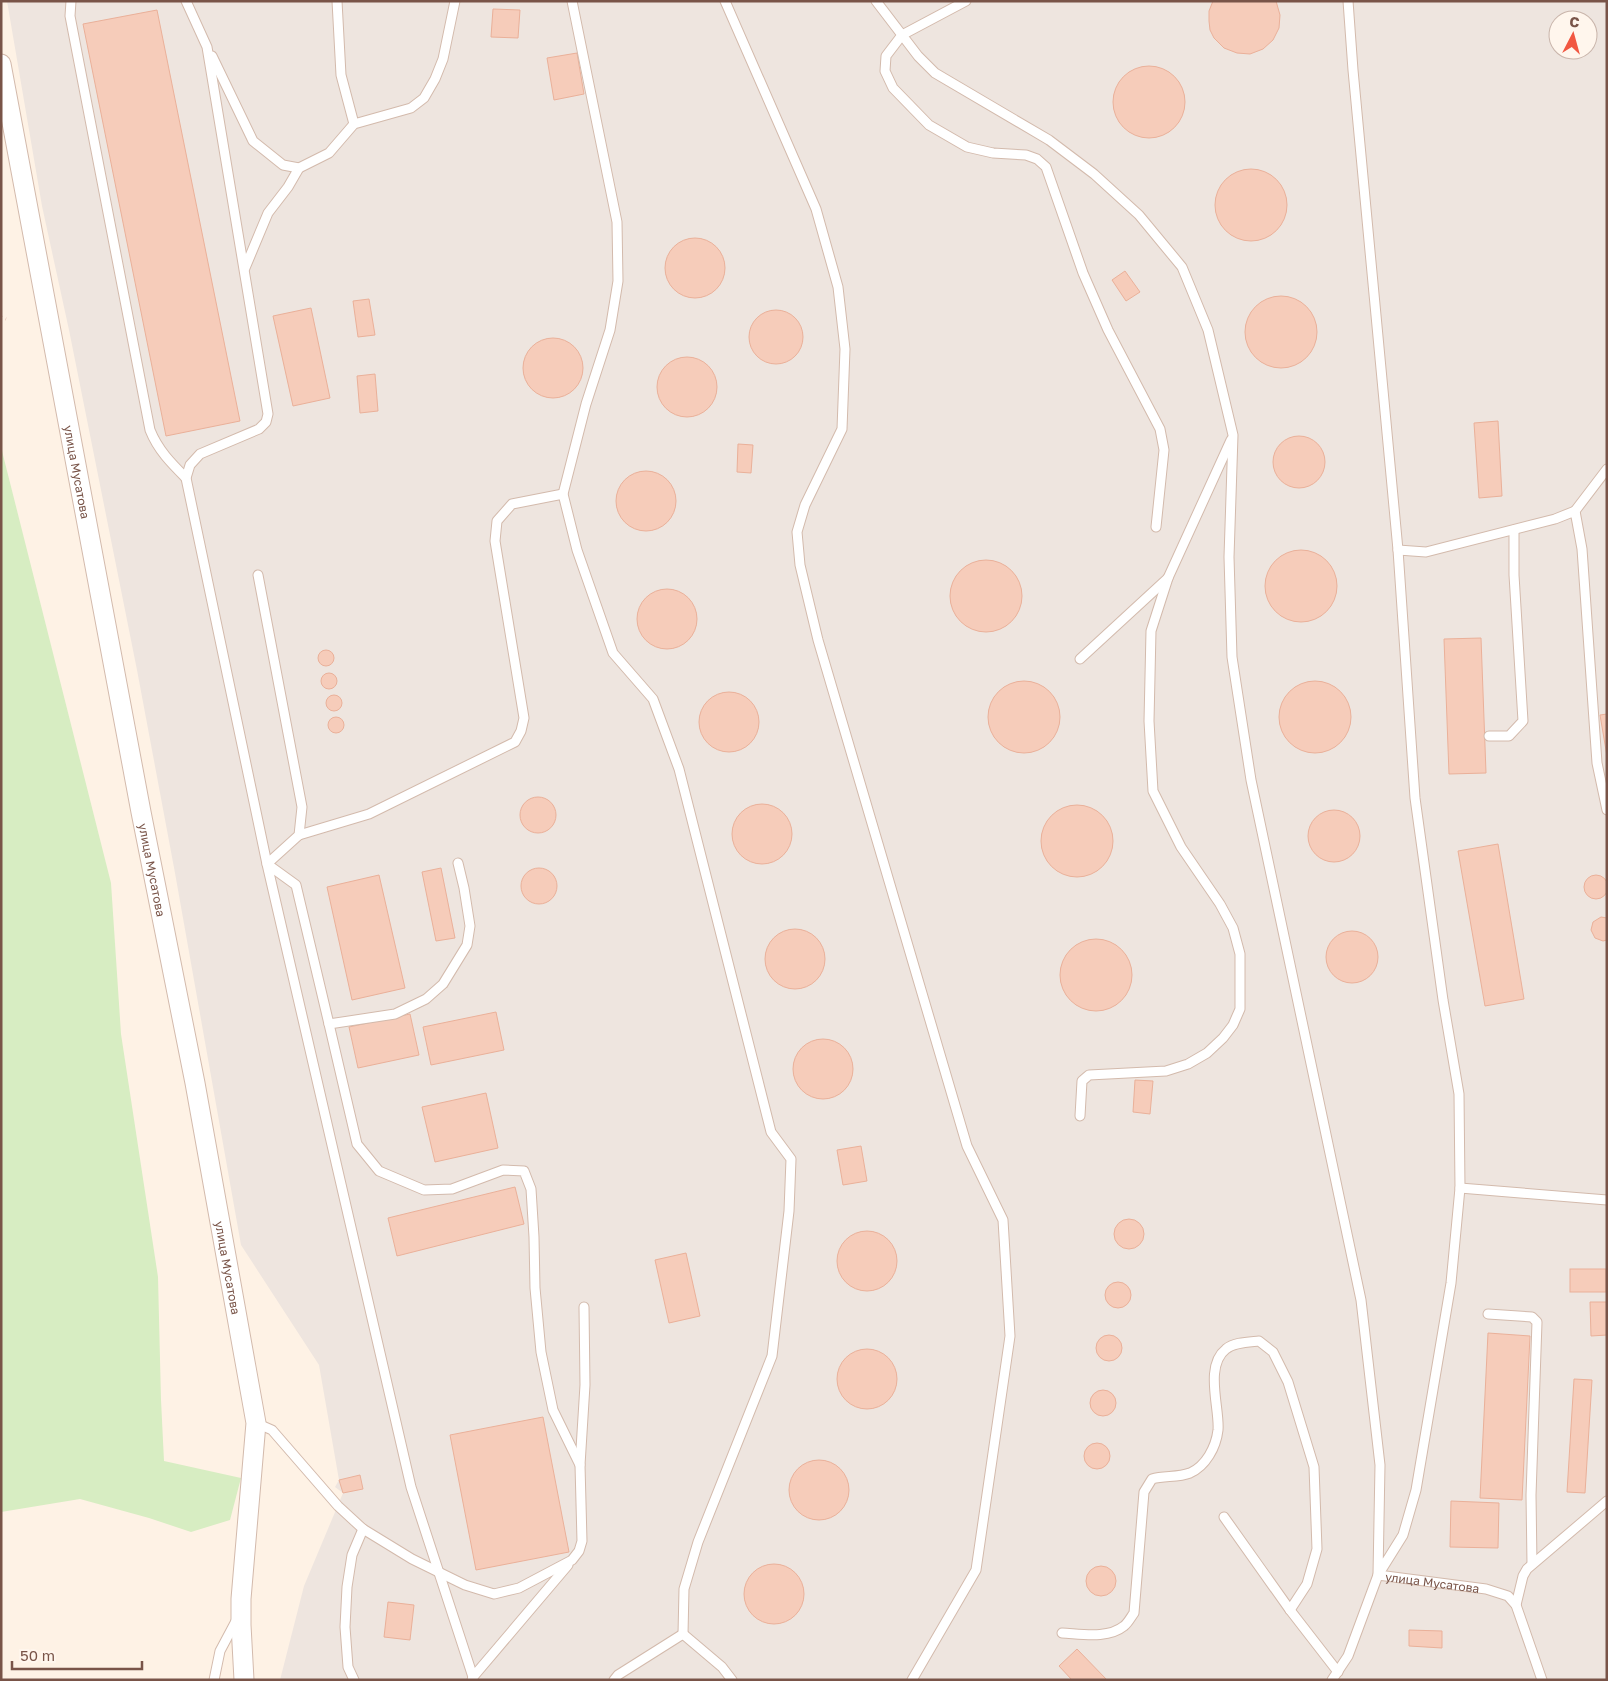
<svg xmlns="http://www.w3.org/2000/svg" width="1608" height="1681" viewBox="0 0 1608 1681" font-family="'Golos Text',sans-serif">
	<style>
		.industrial { fill: #eee5df; fill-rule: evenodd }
		.green { fill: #d7edc2 }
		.building { fill: #f6ccba; stroke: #eab099 }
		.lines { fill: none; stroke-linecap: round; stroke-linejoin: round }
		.service-casing { stroke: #d3baac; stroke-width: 11 }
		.minor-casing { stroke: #d3baac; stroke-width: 21 }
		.path { stroke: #dbaf9d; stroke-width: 3; stroke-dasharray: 1 4; stroke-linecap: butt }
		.service { stroke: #fff; stroke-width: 9 }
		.minor { stroke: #fff; stroke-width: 19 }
		.labels { text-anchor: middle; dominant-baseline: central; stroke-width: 4.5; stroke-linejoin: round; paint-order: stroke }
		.street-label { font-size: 12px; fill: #795448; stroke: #fff6ed }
	</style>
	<rect width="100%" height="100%" fill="#fef2e5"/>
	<!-- industrial -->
	<path class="industrial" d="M7,1H1607V1680H280L304,1586L343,1493L335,1487L339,1480L319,1365L241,1245L175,873L137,670L69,330L42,206ZM1558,20H1588V50H1558Z"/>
	<!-- green -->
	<path class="green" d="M1,447L111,883L121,1034L158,1277L161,1400L164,1461L241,1478L230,1520L191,1532L149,1518L80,1499L1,1512Z"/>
	<!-- building -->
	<g class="building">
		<path d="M1276,1L1280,15L1279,28L1273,40L1263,49L1250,54L1237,53L1224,48L1214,38L1210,30L1209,21V11L1213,1Z"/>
		<path d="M493,9L520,10L518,38L491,37Z"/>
		<path d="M157,10L240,421L166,436L83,24Z"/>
		<path d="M577,53L584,94L554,100L547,58Z"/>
		<circle cx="1149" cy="102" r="36"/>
		<circle cx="1251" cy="205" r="36"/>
		<circle cx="695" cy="268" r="30"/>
		<path d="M1125,271L1140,292L1126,301L1112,280Z"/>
		<circle cx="1281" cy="332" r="36"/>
		<path d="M369,299L375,335L358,337L353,301Z"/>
		<path d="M311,308L330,398L293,406L273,316Z"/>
		<circle cx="776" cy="337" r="27"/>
		<circle cx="553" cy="368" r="30"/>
		<circle cx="687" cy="387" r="30"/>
		<path d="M375,374L378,411L360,413L357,376Z"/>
		<path d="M1498,421L1502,496L1479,498L1474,423Z"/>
		<circle cx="1299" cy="462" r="26"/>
		<path d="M738,444L753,445L751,473L737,472Z"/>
		<circle cx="646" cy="501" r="30"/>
		<circle cx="1301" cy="586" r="36"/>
		<circle cx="986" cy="596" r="36"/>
		<circle cx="667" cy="619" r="30"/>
		<path d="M1481,638L1486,773L1449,774L1444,639Z"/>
		<circle cx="326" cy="658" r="8"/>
		<circle cx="329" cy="681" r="8"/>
		<circle cx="1024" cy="717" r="36"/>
		<circle cx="1315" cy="717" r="36"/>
		<circle cx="729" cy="722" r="30"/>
		<circle cx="334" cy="703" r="8"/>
		<path d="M1607,714V756L1600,715Z"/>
		<circle cx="336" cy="725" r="8"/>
		<circle cx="538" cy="815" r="18"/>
		<circle cx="762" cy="834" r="30"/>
		<circle cx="1077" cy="841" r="36"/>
		<circle cx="1334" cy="836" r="26"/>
		<path d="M1498,844L1524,999L1485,1006L1458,851Z"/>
		<circle cx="539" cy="886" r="18"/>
		<path d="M441,868L455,938L436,941L422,872Z"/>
		<path d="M379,875L405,988L352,1000L327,887Z"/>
		<circle cx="1596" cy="887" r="12"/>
		<path d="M1601,917L1607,918V940L1603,941L1595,938L1591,930L1593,922Z"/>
		<circle cx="795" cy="959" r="30"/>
		<circle cx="1352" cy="957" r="26"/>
		<circle cx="1096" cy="975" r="36"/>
		<path d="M496,1012L504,1050L431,1065L423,1027Z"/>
		<path d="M410,1014L419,1055L358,1068L349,1027Z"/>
		<circle cx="823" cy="1069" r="30"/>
		<path d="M1135,1080L1153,1081L1150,1114L1133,1112Z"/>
		<path d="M486,1093L498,1148L435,1162L422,1107Z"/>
		<path d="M861,1146L867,1181L843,1185L837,1150Z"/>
		<path d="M515,1187L524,1224L397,1256L388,1218Z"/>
		<circle cx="1129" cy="1234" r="15"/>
		<circle cx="867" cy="1261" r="30"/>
		<path d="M686,1253L700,1316L669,1323L655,1260Z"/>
		<rect x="1570" y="1269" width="36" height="23"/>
		<circle cx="1118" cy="1295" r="13"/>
		<path d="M1590,1302H1607V1335L1591,1336Z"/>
		<path d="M1488,1333L1530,1336L1522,1500L1480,1498Z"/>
		<circle cx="1109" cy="1348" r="13"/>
		<circle cx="867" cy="1379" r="30"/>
		<path d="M1574,1379L1592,1380L1585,1493L1567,1492Z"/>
		<circle cx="1103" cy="1403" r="13"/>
		<path d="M543,1417L569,1552L476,1570L450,1435Z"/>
		<circle cx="1097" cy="1456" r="13"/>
		<circle cx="819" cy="1490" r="30"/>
		<path d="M360,1475L363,1489L343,1493L339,1480Z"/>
		<path d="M1451,1501L1499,1503L1498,1548L1450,1547Z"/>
		<circle cx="774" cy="1594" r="30"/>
		<circle cx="1101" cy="1581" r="15"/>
		<path d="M388,1602L414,1605L410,1640L384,1637Z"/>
		<path d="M1409,1630L1442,1631V1648L1409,1646Z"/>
		<path d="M1077,1649L1107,1680H1072L1059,1666Z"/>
	</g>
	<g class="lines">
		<defs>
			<g id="service">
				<path d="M71,1L70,16L150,430C158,450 171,463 186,478"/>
				<path d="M186,1L207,47L268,414L266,422L259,429L200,454L190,465L186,478L267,864L411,1487L473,1677L472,1680"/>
				<path d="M337,1L341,75L354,124"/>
				<path d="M572,1L617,222L618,281L610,330L586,404L563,494L577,550L613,653L653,699L679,769L771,1132L791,1159L789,1211L772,1356L698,1542L684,1589L683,1634"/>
				<path d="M725,1L816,209L838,287L845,349L842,429L805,505L797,532L800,565L818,640L967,1146L1003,1220L1010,1336L976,1570L912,1680"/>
				<path d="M876,1L902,35L966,1"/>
				<path d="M212,56L253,141L283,165L299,168L329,153L354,124L411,108L424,98L435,79L443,59L455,1"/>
				<path d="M245,268L268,213L288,187L299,168"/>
				<path d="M1575,511L1607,469"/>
				<path d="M1156,527L1164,450L1160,429L1108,330L1083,273L1046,167L1037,159L1026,155L993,153L967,147L929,125L893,88L885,71L886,56L902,35L918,56L935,73L1049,140L1094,174L1139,215L1182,267L1208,330L1233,435L1229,557L1232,657L1251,780L1361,1300L1380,1465L1378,1575L1403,1535L1416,1490L1451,1283L1460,1188L1459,1094L1443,1000L1415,798L1398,550L1353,70L1348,1"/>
				<path d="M1398,550L1426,552L1555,519L1575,511L1582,549L1597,763L1607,810"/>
				<path d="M258,575L302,807L299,835L267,864L296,885L329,1024L395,1014L426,999L443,984L467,945L470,926L464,888L458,863"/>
				<path d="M1080,659L1168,578L1231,440"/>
				<path d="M1489,736H1509L1523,721L1514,575V530"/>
				<path d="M299,835L369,814L515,742L521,731L524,718L495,541L497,521L512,504L563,494"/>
				<path d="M1080,1116L1082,1081L1089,1075L1166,1071L1188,1064L1207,1053L1223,1038L1233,1025L1240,1009V954L1233,928L1220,904L1181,847L1153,791L1149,721L1151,631L1168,578"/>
				<path d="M1460,1188L1607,1200"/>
				<path d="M1488,1314L1532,1317L1537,1322L1531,1495L1532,1564"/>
				<path d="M256,1423L272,1430L338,1506L363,1529L412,1559L465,1585L494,1594L519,1588L572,1560L579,1551L582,1541L580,1465L553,1410L541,1352L535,1288L534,1237L531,1189L524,1171L503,1170L452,1189L424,1190L379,1171L357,1144L329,1024"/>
				<path d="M580,1465L585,1385L584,1307"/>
				<path d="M1224,1517L1290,1610L1338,1672"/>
				<path d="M1516,1605L1523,1576L1527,1569L1607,1501"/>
				<path d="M1062,1633C1082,1634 1108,1639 1124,1626C1128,1623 1131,1617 1134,1613L1144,1492L1152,1479C1164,1475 1177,1478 1190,1473C1206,1466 1216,1447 1218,1430C1220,1409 1204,1366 1226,1349C1234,1342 1249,1342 1259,1341L1273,1352L1288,1382L1314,1467L1317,1549L1307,1584L1290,1610"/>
				<path d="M683,1634L722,1667L732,1680"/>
				<path d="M473,1677L568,1565"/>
				<path d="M214,1680L220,1651L236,1621"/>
				<path d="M354,1680L348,1667L345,1627L347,1587L352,1555L363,1529"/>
				<path d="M614,1680L618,1675L683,1634"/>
				<path id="s1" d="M1332,1680L1348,1656L1378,1575L1486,1589L1508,1596L1516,1605L1542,1680"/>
			</g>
			<g id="minor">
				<path id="s2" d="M1,64L141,812L195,1083L256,1423L241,1599V1625L244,1680"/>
			</g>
		</defs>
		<!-- service casing -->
		<use href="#service" class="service-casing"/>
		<!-- minor casing -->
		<use href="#minor" class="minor-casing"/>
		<!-- path -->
		<path class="path" d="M1,317L6,319"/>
		<!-- service -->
		<use href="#service" class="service"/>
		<!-- minor -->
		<use href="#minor" class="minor"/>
	</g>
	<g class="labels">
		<!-- street labels -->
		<g class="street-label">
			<text stroke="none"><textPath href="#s2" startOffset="415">улица Мусатова</textPath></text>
			<text stroke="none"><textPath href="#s2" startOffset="820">улица Мусатова</textPath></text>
			<text stroke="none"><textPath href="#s2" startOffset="1225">улица Мусатова</textPath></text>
			<text stroke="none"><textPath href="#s1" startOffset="170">улица Мусатова</textPath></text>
		</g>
	</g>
	<!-- border -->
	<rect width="1608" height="1681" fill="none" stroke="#795448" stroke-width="5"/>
	<!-- north arrow -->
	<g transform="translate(1573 35) rotate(6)"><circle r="24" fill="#fff6ed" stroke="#c9b5ab"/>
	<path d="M0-4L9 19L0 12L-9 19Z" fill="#f15741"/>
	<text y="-8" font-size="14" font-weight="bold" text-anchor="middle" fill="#795448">С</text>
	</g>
	<!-- scale -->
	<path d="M12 1661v8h130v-8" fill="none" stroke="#795448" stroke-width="2.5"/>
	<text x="20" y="1661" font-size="15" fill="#795448" stroke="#fff6ed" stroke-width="4" paint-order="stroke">50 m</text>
</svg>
